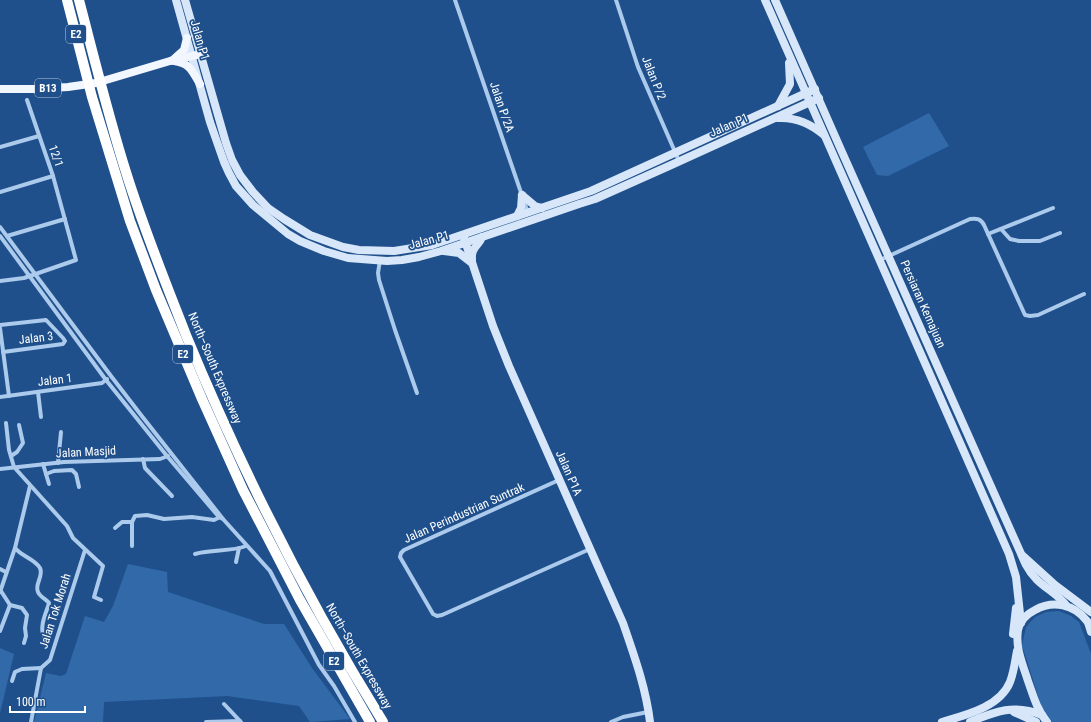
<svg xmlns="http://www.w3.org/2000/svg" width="1091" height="722" viewBox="0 0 1091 722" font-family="'Roboto Condensed',sans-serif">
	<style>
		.green { fill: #326aa9 }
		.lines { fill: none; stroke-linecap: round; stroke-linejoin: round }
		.street { stroke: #abcaec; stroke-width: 4 }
		.secondary { stroke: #d7e7f9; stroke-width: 8 }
		.primary { stroke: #f1f6ff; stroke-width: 8 }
		.highway { stroke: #fff; stroke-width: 10 }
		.labels { text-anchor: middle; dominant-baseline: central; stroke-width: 3.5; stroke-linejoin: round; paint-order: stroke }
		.shield { fill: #1f508c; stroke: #bccadc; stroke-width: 1 }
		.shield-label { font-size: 11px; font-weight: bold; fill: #fff }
		.street-label { font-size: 12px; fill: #fff; stroke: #1f508c }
	</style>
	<rect width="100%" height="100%" fill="#1f508c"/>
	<!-- green -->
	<g class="green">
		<path d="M929,113L949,146L888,176L877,175L863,147Z"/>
		<path d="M128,564L167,572L168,592L264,624H284L312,668L350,719L310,722L299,706L227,696L104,702L103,722H34L46,673L61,676L66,674L85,616L104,622L113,606Z"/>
		<path d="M1059,611L1071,616L1079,622L1091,654V722H1052L1043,712L1022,645L1026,627L1035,617L1046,612Z"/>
		<path d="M0,648L14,654L0,713Z"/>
	</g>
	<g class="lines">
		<!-- street -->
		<g class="street">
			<path d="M455,0L528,213"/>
			<path d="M616,0L638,67L679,161"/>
			<path d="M0,147L39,136"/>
			<path d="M0,192L53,176"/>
			<path d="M0,227L111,376L141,415L223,519L270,571L319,665L334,686L355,722"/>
			<path d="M1001,229L1010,239L1019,241H1040L1060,233"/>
			<path d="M988,234L1053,208"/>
			<path d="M0,236L106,380L167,456L219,517L223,519"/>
			<path d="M7,236L65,219"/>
			<path d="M380,260L378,273L379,280L395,330L417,393"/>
			<path d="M880,260L970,219C977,218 981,219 984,225L1025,315L1030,316L1038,315L1084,294"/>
			<path d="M0,281L24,278L76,260L53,176L27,100"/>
			<path d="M0,325L46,320L63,338L65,341L63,344L3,352"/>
			<path d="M0,328L9,396"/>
			<path d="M38,392L41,417"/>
			<path d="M0,397L102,383L107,379"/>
			<path d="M6,423L9,450L14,467L67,526L73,538L103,566L94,597L101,600"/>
			<path d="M11,456L17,452L23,443L19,425"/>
			<path d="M143,459L145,468L172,496"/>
			<path d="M58,463L61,432"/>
			<path d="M43,464L49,484"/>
			<path d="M0,469L64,462L160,459L168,456"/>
			<path d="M46,474L54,471L72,470L76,474L79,487"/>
			<path d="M559,480L404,550L401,553L400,557L433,614L437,616L442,615L590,549"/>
			<path d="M115,528L122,522H132"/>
			<path d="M132,546V522L135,516L147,515L164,519L192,517L214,520L220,517"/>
			<path d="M15,548C21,556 35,559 40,568C44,576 34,585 38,592C40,597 46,599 49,603C46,614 39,626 44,637"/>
			<path d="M195,554C212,549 231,552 246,546"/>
			<path d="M236,562L239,548"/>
			<path d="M0,569L6,572"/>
			<path d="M1,591L10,605L22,608L27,615L25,628L26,636L24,643"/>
			<path d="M0,592L15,548L30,486"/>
			<path d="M0,631L10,605"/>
			<path d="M12,681L15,672L22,669L41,668"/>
			<path d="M224,704L241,722"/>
			<path d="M31,722L41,668L50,660L85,550"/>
			<path d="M206,722L240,721"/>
			<path d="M611,722L623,717L648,712"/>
		</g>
		<!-- secondary -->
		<g class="secondary">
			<path d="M176,0L210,122L224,162L229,173L236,186L253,205L288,234L300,241L324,251L348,258L387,261L402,260L419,257L441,251L579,204L595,199L669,166L819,98"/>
			<path d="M185,0L226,143L232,160L240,175L253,192L268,208L284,219L310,235L343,247L359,250L394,251L432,245L591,191L815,89"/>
			<path d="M765,0L1009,554L1016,577L1021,623"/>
			<path d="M775,0L842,152L1026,565C1037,586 1053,589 1066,605"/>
			<path d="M778,106L790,84L789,63"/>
			<path d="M778,118C796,117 810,123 824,135"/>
			<path d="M522,195L535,206L542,208"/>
			<path d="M517,216L521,208L522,195"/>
			<path d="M464,238L493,326L509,366L623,623C634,655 646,688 650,722"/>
			<path d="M444,251L459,253L472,263"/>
			<path d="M472,259C471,247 479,246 482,237"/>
			<path d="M1023,556L1055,585L1091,612"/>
			<path d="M1013,634L1016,608"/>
			<path d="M1014,712L1036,722"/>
			<path d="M942,722C966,715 1000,707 1010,682C1014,672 1015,661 1017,651"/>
			<path d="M970,722C996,711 1014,704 1042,715"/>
			<path d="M1047,722C1037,710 1033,695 1028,681C1023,665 1015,648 1018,630C1020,621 1027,614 1035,610C1053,600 1074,604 1087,621C1089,624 1090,629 1091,632"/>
		</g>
		<!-- primary -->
		<g class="primary">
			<path d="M174,59L184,50L187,38"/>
			<path d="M174,61C190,63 192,71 200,84"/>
			<path d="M0,89H35L68,87L96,83L170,61L201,54"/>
		</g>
		<!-- highway -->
		<g class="highway">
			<path d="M67,0L92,97L130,221L156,290L202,399L243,490L300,600L370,722"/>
			<path d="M79,0C94,57 108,115 126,172C143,227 165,281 186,335C241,469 307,599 383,722"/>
		</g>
	</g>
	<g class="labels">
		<!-- shield labels -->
		<g class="shield">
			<rect x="66" y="25" width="20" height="18" rx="3"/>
			<rect x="35" y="79" width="26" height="18" rx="3"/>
			<rect x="173" y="345" width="20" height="18" rx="3"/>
			<rect x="324" y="652" width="20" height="18" rx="3"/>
		</g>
		<g class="shield-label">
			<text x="76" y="34">E2</text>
			<text x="48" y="88">B13</text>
			<text x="183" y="354">E2</text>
			<text x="334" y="661">E2</text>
		</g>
		<!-- street labels -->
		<g class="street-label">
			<text transform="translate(200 40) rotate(74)">Jalan P1</text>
			<text transform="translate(654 78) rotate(68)">Jalan P/2</text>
			<text transform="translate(502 107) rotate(71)">Jalan P/2A</text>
			<text transform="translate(729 125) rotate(-24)">Jalan P1</text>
			<text transform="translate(56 156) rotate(71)">12/1</text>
			<text transform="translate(429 240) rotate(-15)">Jalan P1</text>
			<text transform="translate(923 304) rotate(66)">Persiaran Kemajuan</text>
			<text transform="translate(36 338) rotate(-7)">Jalan 3</text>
			<text transform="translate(215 368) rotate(67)">North–South Expressway</text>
			<text transform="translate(55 380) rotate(-7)">Jalan 1</text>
			<text transform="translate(86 452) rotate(-3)">Jalan Masjid</text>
			<text transform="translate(569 473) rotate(66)">Jalan P1A</text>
			<text transform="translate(464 513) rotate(-24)">Jalan Perindustrian Suntrak</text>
			<text transform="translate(55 611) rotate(-72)">Jalan Tok Morah</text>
			<text transform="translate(359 656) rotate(60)">North–South Expressway</text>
		</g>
	</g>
	<!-- scale -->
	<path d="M10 706v6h75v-6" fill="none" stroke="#ffffff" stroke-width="2"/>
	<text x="16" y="706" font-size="12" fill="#ffffff" stroke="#1f508c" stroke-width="3" paint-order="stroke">100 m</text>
</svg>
